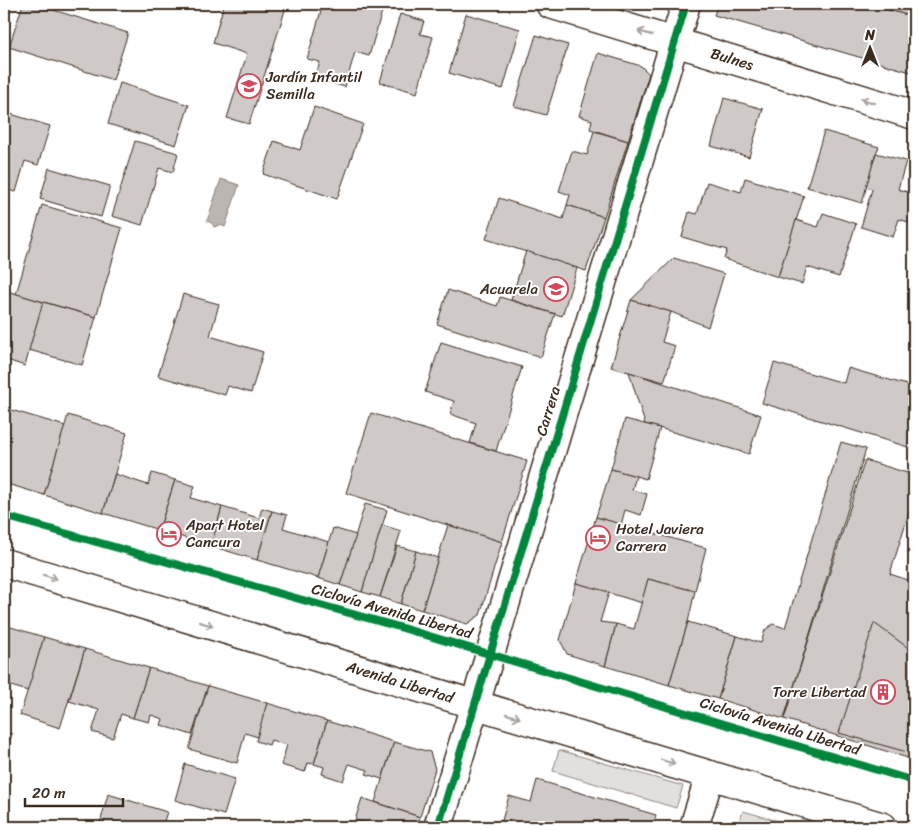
<svg xmlns="http://www.w3.org/2000/svg" width="918" height="831" viewBox="0 0 918 831" font-family="Sriracha,sans-serif">
	<style>
		.green { fill: #e2e0de; stroke: #8e857e }
		.water { fill: #bcb6b3; stroke: #887e77 }
		.building { fill: #cfcac7; stroke: #3b2a1e }
		.lines { fill: none; stroke-linecap: round; stroke-linejoin: round }
		.street-casing { stroke: #3b2a1e; stroke-width: 31 }
		.secondary-casing { stroke: #3b2a1e; stroke-width: 31 }
		.street { stroke: #fff; stroke-width: 28 }
		.secondary { stroke: #fff; stroke-width: 28 }
		.cycleway-casing { stroke: #fff; stroke-width: 11 }
		.cycleway { stroke: #00873e; stroke-width: 8 }
		.oneway { stroke: #a79f9a }
		.labels { text-anchor: middle; dominant-baseline: central; stroke-width: 4; stroke-linejoin: round; paint-order: stroke }
		.street-label { font-size: 15px; fill: #3b2a1e; stroke: #fff }
		.poi-label { font-size: 15px; fill: #3b2a1e; stroke: #fff; text-anchor: start }
	</style>
	<rect width="100%" height="100%" fill="#fff"/>
	<filter id="ink" filterUnits="userSpaceOnUse"><feTurbulence type="fractalNoise" baseFrequency=".02" numOctaves="2"/><feDisplacementMap in="SourceGraphic" scale="10" xChannelSelector="R" yChannelSelector="G"/><feConvolveMatrix kernelMatrix="1 2 1 2 8 2 1 2 1" color-interpolation-filters="sRGB"/></filter>
	<g filter="url(#ink)">
		<!-- green -->
		<g class="green">
			<path d="M559,750L683,786L676,808L553,771Z"/>
			<path d="M743,811L800,827H738Z"/>
		</g>
		<!-- water -->
		<path class="water" d="M221,179L239,185L225,227L220,225L214,227L212,223L207,221Z"/>
		<!-- building -->
		<g class="building">
			<path d="M23,4H34L128,33L113,80L9,47Z"/>
			<path d="M224,4H287L249,124L227,118L247,54L213,43Z"/>
			<path d="M323,4H383V8L369,56L355,52L345,87L315,78L320,62L307,59Z"/>
			<path d="M718,4H868L914,17V73L714,15Z"/>
			<path d="M876,4H914V17L875,6Z"/>
			<path d="M400,14L424,21L420,34L433,37L417,93L380,82Z"/>
			<path d="M466,14L520,29L503,89L449,73Z"/>
			<path d="M536,35L568,45L546,115L514,106Z"/>
			<path d="M598,53L641,66L649,74L628,141L590,129L592,120L579,116Z"/>
			<path d="M120,83L189,105L176,145L108,124Z"/>
			<path d="M724,98L763,109L749,157L711,146Z"/>
			<path d="M314,107L363,124L337,199L263,174L274,141L300,150Z"/>
			<path d="M4,112L50,126L38,165L25,161L16,192L4,189Z"/>
			<path d="M594,131L628,141L604,217L567,205L570,195L559,191L572,151L587,155Z"/>
			<path d="M824,131L879,147L876,153L862,203L807,187Z"/>
			<path d="M135,141L178,153L173,172L159,168L142,225L112,216Z"/>
			<path d="M876,153L906,161L898,189L907,192L914,172V224L899,219L893,237L861,227L872,189L866,187Z"/>
			<path d="M49,168L110,186L101,217L40,199Z"/>
			<path d="M745,178L804,196L778,277L724,259L727,250L682,237L689,212L697,214L707,182L741,192Z"/>
			<path d="M499,198L563,219L567,205L604,217L586,271L486,239Z"/>
			<path d="M42,205L122,228L96,317L16,294Z"/>
			<path d="M823,213L856,224L839,277L807,267L802,284L778,277L796,220L818,227Z"/>
			<path d="M526,251L577,268L562,316L511,300Z"/>
			<path d="M674,258L724,274L708,327L671,312L631,300Z"/>
			<path d="M4,290L43,302L25,366L4,359Z"/>
			<path d="M448,290L497,306L500,297L555,314L541,357L437,324Z"/>
			<path d="M183,294L219,304L210,336L263,352L251,393L228,386L225,395L158,376Z"/>
			<path d="M631,300L671,312L662,342L675,346L664,382L611,367Z"/>
			<path d="M43,302L96,317L82,365L29,350Z"/>
			<path d="M441,342L522,367L496,451L470,443L476,423L450,414L454,401L425,392Z"/>
			<path d="M774,363L844,383L848,368L914,387V427L908,447L762,403Z"/>
			<path d="M629,372L761,415L749,454L645,424Z"/>
			<path d="M8,409L65,426L44,495L4,483V423Z"/>
			<path d="M371,413L527,461L502,542L346,493Z"/>
			<path d="M68,415L127,433L103,513L44,495Z"/>
			<path d="M625,419L660,428L646,479L611,469Z"/>
			<path d="M841,442L866,449L784,719L718,699L737,636L761,643L765,630L773,624L785,628Z"/>
			<path d="M865,460L914,475V496L890,574L914,582V760L784,719Z"/>
			<path d="M611,469L636,476L632,490L647,494L641,515L625,510L621,525L596,517Z"/>
			<path d="M152,473L175,480L159,530L103,513L115,474L148,485Z"/>
			<path d="M175,480L195,486L191,498L222,507L211,546L159,530Z"/>
			<path d="M365,504L387,510L362,592L340,585Z"/>
			<path d="M222,507L259,518L262,508L272,511L257,560L211,546Z"/>
			<path d="M272,511L287,515L283,528L329,542L318,578L257,560Z"/>
			<path d="M596,517L706,548L695,591L648,579L642,603L576,583Z"/>
			<path d="M382,525L401,531L380,597L362,592Z"/>
			<path d="M448,525L502,542L480,615L467,624L422,610Z"/>
			<path d="M333,528L356,535L340,585L318,578Z"/>
			<path d="M397,546L416,551L401,604L380,597Z"/>
			<path d="M416,551L438,558L422,610L401,604Z"/>
			<path d="M648,579L695,591L688,622L669,685L605,666L616,624L634,629Z"/>
			<path d="M576,583L609,592L600,622L616,624L605,666L567,654L560,640Z"/>
			<path d="M688,622L737,636L718,699L669,685Z"/>
			<path d="M874,623L914,652V754L839,733Z"/>
			<path d="M4,625L44,637L28,691L4,684Z"/>
			<path d="M44,637L85,649L60,728L20,715Z"/>
			<path d="M85,649L149,668L133,718L121,714L113,738L92,732L99,710L69,701Z"/>
			<path d="M149,668L208,686L192,735L161,725L163,719L151,715L149,722L133,718Z"/>
			<path d="M208,686L267,703L258,737L245,733L237,763L189,749Z"/>
			<path d="M267,703L327,721L314,764L308,763L305,772L281,765L287,745L271,740L269,745L256,741Z"/>
			<path d="M327,721L394,742L382,779L366,774L368,770L349,764L343,781L322,774L324,767L314,764Z"/>
			<path d="M4,732L12,734L4,760Z"/>
			<path d="M394,742L430,752L435,769L420,817L375,802Z"/>
			<path d="M185,764L235,779L224,815L175,800Z"/>
			<path d="M537,780L656,815L653,827H500L509,796L531,802Z"/>
			<path d="M108,794L167,812L162,827H99Z"/>
			<path d="M362,798L420,817L417,827H376L355,820Z"/>
		</g>
		<g class="lines">
			<defs>
				<path id="street" d="M694,827L710,775"/>
				<g id="secondary">
					<path d="M550,4L914,115"/>
					<path d="M4,563L883,827"/>
					<path d="M438,827L686,4"/>
				</g>
			</defs>
			<!-- street casing -->
			<use href="#street" class="street-casing"/>
			<!-- secondary casing -->
			<use href="#secondary" class="secondary-casing"/>
			<!-- street -->
			<use href="#street" class="street"/>
			<!-- secondary -->
			<use href="#secondary" class="secondary"/>
			<defs>
				<g id="cycleway">
					<path d="M4,516L399,627L914,781"/>
					<path d="M438,827L686,4"/>
				</g>
			</defs>
			<!-- cycleway casing -->
			<use href="#cycleway" class="cycleway-casing"/>
			<!-- cycleway -->
			<use href="#cycleway" class="cycleway"/>
		</g>
		<!-- one-way arrows -->
		<defs><path id="oneway-shaft" d="M-6 0H5M1.5-3L5.5 0L1.5 3" fill="none" stroke-width="1.6" stroke-linecap="round" stroke-linejoin="round" transform="scale(1.25)"/></defs>
		<g class="oneway">
			<use href="#oneway-shaft" transform="translate(645 33) rotate(-163)"/>
			<use href="#oneway-shaft" transform="translate(868 101) rotate(-163)"/>
			<use href="#oneway-shaft" transform="translate(50 577) rotate(17)"/>
			<use href="#oneway-shaft" transform="translate(206 624) rotate(17)"/>
			<use href="#oneway-shaft" transform="translate(513 716) rotate(17)"/>
			<use href="#oneway-shaft" transform="translate(668 762) rotate(17)"/>
		</g>
	</g>
	<!-- icons -->
	<defs>
		<symbol id="school-ring" viewBox="-11 -11 22 22"><circle r="9.5" fill="#fff" stroke="#d1495b" stroke-width="1.5"/><path d="M0-5L7-2L0 1L-7-2ZM-4 1L0 2.5L4 1V4Q0 6-4 4Z" fill="#d1495b"/></symbol>
		<symbol id="hotel-ring" viewBox="-11 -11 22 22"><circle r="9.5" fill="#fff" stroke="#d1495b" stroke-width="1.5"/><path d="M-6-4.5h1.5V1H6V5H4.5V3h-9V5H-6ZM-4 0a1.8 1.8 0 1 1 3.6 0ZM.5 0V-2.5h3Q6-2.5 6 0Z" fill="#d1495b"/></symbol>
		<symbol id="building-ring" viewBox="-11 -11 22 22"><circle r="9.5" fill="#fff" stroke="#d1495b" stroke-width="1.5"/><path d="M-4-6H4V6H1V3H-1V6H-4ZM-2.5-4.3h1.7v1.8h-1.7ZM.8-4.3h1.7v1.8H.8ZM-2.5-1h1.7V.8h-1.7ZM.8-1h1.7V.8H.8Z" fill="#d1495b"/></symbol>
	</defs>
	<g fill-rule="evenodd">
		<use href="#school-ring" x="235" y="72" width="28" height="28"/>
		<use href="#school-ring" x="542" y="275" width="28" height="28"/>
		<use href="#hotel-ring" x="155" y="520" width="28" height="28"/>
		<use href="#hotel-ring" x="584" y="524" width="28" height="28"/>
		<use href="#building-ring" x="869" y="678" width="28" height="28"/>
	</g>
	<g class="labels">
		<!-- street labels -->
		<g class="street-label">
			<text transform="translate(732 59) rotate(17)">Bulnes</text>
			<text transform="translate(548 411) rotate(-73)">Carrera</text>
			<text transform="translate(392 611) rotate(16)">Ciclovía Avenida Libertad</text>
			<text transform="translate(400 682) rotate(17)">Avenida Libertad</text>
			<text transform="translate(780 726) rotate(17)">Ciclovía Avenida Libertad</text>
		</g>
		<!-- poi labels -->
		<g class="poi-label">
			<text x="266" y="77">Jardín Infantil<tspan x="266" dy="17">Semilla</tspan></text>
			<text x="538" y="289" text-anchor="end">Acuarela</text>
			<text x="186" y="525">Apart Hotel<tspan x="186" dy="17">Cancura</tspan></text>
			<text x="616" y="529">Hotel Javiera<tspan x="616" dy="17">Carrera</tspan></text>
			<text x="866" y="692" text-anchor="end">Torre Libertad</text>
		</g>
	</g>
	<!-- margin -->
	<rect width="918" height="831" fill="none" stroke="#fff" stroke-width="20"/>
	<rect x="10" y="10" width="898" height="811" fill="none" stroke="#3b2a1e" stroke-width="2" filter="url(#ink)"/>
	<!-- north arrow -->
	<g transform="translate(870 48)" stroke="#ffffff" stroke-width="4" paint-order="stroke">
	<path d="M0-4L9 19L0 12L-9 19Z" fill="#3b2a1e"/>
	<text y="-8" font-size="14" font-weight="bold" text-anchor="middle" fill="#3b2a1e">N</text>
	</g>
	<!-- scale -->
	<path d="M25 798v8h98v-8" fill="none" stroke="#3b2a1e" stroke-width="2.5"/>
	<text x="32" y="798" font-size="15" fill="#3b2a1e" stroke="#ffffff" stroke-width="4" paint-order="stroke">20 m</text>
</svg>
